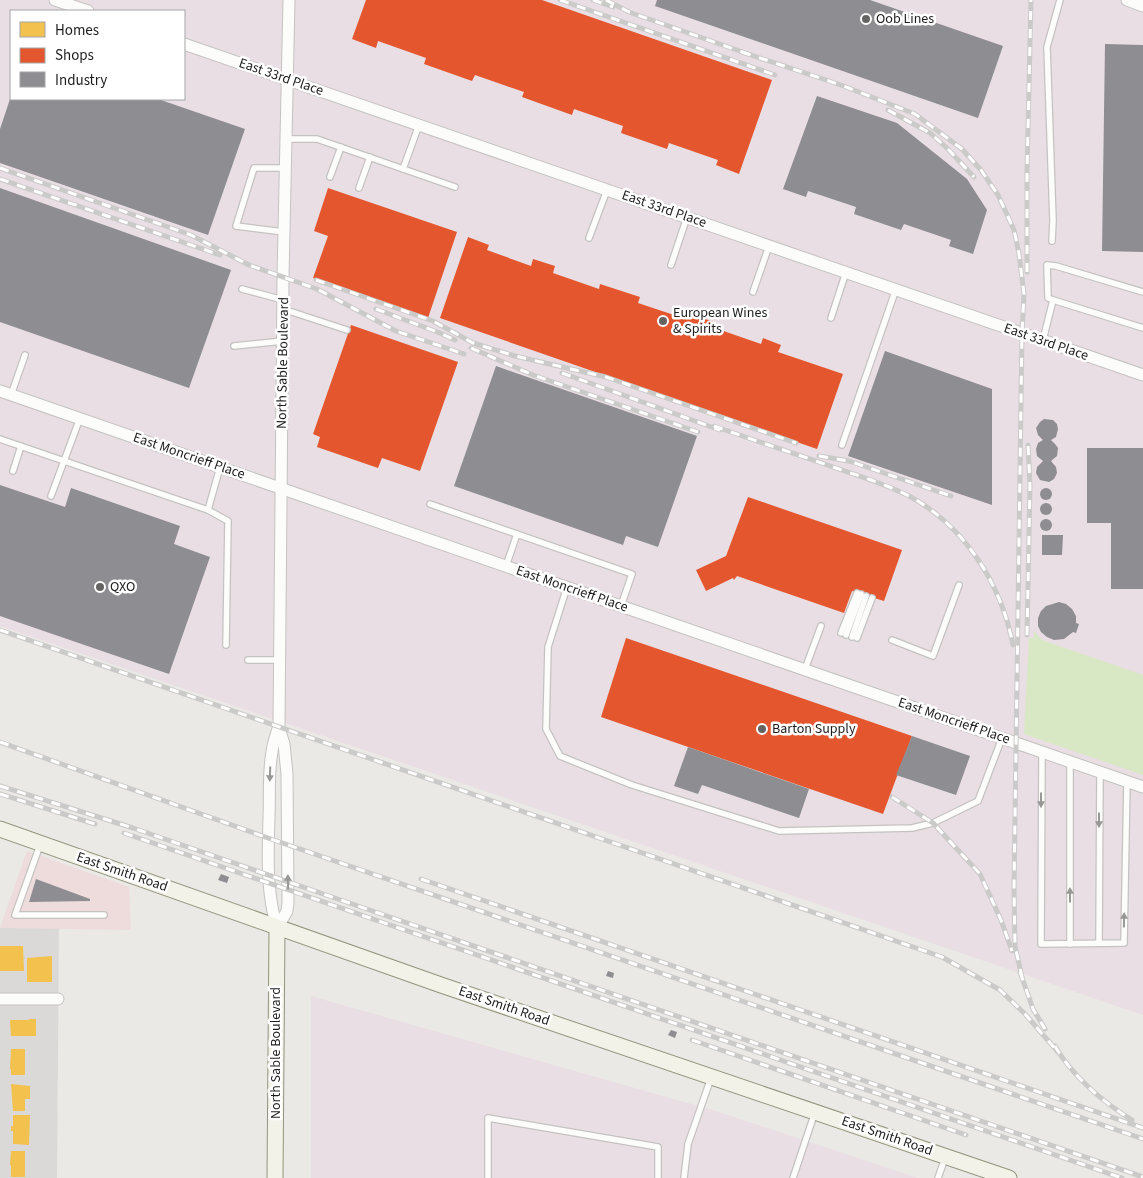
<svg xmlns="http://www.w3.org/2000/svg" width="1143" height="1178" viewBox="0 0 1143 1178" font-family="'Source Sans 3',sans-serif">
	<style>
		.residential { fill: #dad9d7 }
		.commercial { fill: #eddcdb }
		.industrial { fill: #e9dee4; fill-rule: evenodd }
		.grass { fill: #d9e8c4 }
		.homes { fill: #f2c14e }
		.shops { fill: #e4572e }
		.industry { fill: #8d8d92 }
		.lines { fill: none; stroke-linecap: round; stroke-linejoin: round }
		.lane-casing { stroke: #c4c3c1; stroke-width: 8 }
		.street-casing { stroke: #c4c3c1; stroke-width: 13 }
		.secondary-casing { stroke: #93947e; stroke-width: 17 }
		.lane { stroke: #fcfcfb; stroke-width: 5.5 }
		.street { stroke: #fcfcfb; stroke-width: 11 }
		.secondary { stroke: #f2f2e9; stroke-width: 15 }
		.rail-casing { stroke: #cacac9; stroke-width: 5 }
		.rail { stroke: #fff; stroke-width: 3; stroke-dasharray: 9; stroke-linecap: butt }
		.oneway { fill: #989897 }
		.poi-dot { fill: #656463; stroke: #fff; stroke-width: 2 }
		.labels { text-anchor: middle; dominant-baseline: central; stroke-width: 5; stroke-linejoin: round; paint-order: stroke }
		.poi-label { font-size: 14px; fill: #1d1d1d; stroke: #fff; text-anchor: start }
		.street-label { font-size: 14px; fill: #1d1d1d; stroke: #fff }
	</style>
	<rect width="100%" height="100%" fill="#ebe9e5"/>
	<!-- residential -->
	<path class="residential" d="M0,928H59L57,1178H0Z"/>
	<!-- commercial -->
	<path class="commercial" d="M27,851L129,887L131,930L0,928Z"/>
	<!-- industrial -->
	<g class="industrial">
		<path d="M0,0H1143V1015L0,626ZM11,11H184V99H11Z"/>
		<path d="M311,996L716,1111L918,1178H311Z"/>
	</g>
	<!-- grass -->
	<path class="grass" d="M1034,631L1042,640L1143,675V775L1024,734L1029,638H1034Z"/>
	<!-- homes -->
	<g class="homes">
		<path d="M0,946H23L24,971H0Z"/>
		<path d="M52,956V982H27V958Z"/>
		<path d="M29,1019H36V1036H11L10,1020H29Z"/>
		<path d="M11,1049H25V1075H11V1069H10Z"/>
		<path d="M11,1084L30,1086V1099H25V1111H13Z"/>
		<path d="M13,1115H30L29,1145L13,1144V1131H11V1126H13Z"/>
		<path d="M11,1151H25V1177H11V1165H10Z"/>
	</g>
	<!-- shops -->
	<g class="shops">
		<path d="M366,0H542L772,80L739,174L716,165L718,160L669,143L667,149L621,133L623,126L574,109L572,115L522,97L524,92L475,75L472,81L424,64L426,58L378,41L376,48L352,39Z"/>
		<path d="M328,188L457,232L428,318L313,278L328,236L314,231Z"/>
		<path d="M468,237L489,245L487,250L531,266L533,259L555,266L553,273L599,289L600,284L640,297L638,303L674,315L676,309L714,322L712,327L761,344L763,338L781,345L778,352L843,374L817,449L440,318Z"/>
		<path d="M351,325L458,362L420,471L382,458L378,468L317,447L320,437L313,434Z"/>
		<path d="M748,497L902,550L884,601L852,591L844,613L737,576L734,580L733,578L706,591L696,570L726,556Z"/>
		<path d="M626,638L912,736L883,814L601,717Z"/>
	</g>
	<!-- industry -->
	<g class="industry">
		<path d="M657,0H870L1003,46L978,118L655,6Z"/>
		<path d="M1105,44L1143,45V252L1102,251Z"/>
		<path d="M817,96L897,123L967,179L987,210L973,254L949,246L951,240L904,224L901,230L854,214L856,207L808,191L806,197L783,189Z"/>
		<path d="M10,99H158L245,129L208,235L0,163V129Z"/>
		<path d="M0,188L231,270L189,388L0,322Z"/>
		<path d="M885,351L992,389V505L848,456Z"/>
		<path d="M496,366L697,436L658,547L626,536L623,545L454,486Z"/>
		<path d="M1044,419L1053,420L1057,424L1058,429L1056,437L1051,440L1055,444L1058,448L1057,456L1051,461L1056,467L1057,473L1054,479L1049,482L1040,480L1036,473L1037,467L1043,461L1037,456L1036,449L1038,443L1043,440L1038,435L1036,428L1040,422Z"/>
		<path d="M1087,448H1143V589H1111V523H1087Z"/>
		<path d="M0,485L65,507L71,488L180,526L174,544L210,557L169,674L0,616Z"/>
		<circle cx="1046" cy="494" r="6"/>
		<circle cx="1046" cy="509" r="6"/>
		<circle cx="1046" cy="525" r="6"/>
		<path d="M1042,535H1063L1062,555H1042Z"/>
		<path d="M1059,602L1066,604L1072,609L1076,616V623L1079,624L1076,633L1073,632L1064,639L1054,640L1047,637L1041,632L1038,626V618L1041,611L1046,606Z"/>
		<path d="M912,736L970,756L956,795L896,775Z"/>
		<path d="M688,747L809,789L799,818L702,785L698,794L674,786Z"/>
		<path d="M221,874L229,877L227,883L218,880Z"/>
		<path d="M36,879L90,899V901L29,902Z"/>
		<path d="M608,971L614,973L613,978L606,976Z"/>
		<path d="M671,1030L677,1032L675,1038L668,1035Z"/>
	</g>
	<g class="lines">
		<defs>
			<g id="lane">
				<path d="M287,139H317L455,187"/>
				<path d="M403,169L419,125"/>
				<path d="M330,177L341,147"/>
				<path d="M359,188L370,157"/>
				<path d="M284,232L236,226L254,168H286"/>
				<path d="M589,238L607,190"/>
				<path d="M1052,241L1053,221L1047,47L1060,0"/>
				<path d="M671,265L687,217"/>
				<path d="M242,289L283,300"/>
				<path d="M753,292L769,246"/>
				<path d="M1053,300L1048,298L1047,265L1056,266L1143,292"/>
				<path d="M283,309L347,330"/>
				<path d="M831,318L846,272"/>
				<path d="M1043,340L1053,300L1143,328"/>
				<path d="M234,346L283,341"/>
				<path d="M11,395L25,355"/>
				<path d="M0,439L208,510L228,521L226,645"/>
				<path d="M842,445L896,289"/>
				<path d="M13,471L21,446"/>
				<path d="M51,496L80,418"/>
				<path d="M430,504L632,574L621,606"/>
				<path d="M208,510L220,467"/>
				<path d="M506,566L517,534"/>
				<path d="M567,587L548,647L546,729L560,756L632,785L779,831L912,828L933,823L978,801L1002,738"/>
				<path d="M841,633L857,593"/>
				<path d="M846,635L861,594"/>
				<path d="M852,637L866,596"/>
				<path d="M857,638L872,598"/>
				<path d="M892,640L933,656L959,585"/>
				<path d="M248,660H279"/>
				<path d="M805,669L821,626"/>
				<path d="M1042,751L1041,944L1124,943L1127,781"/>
				<path d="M1070,761V944"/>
				<path d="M40,845L15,915H104"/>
				<path d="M1099,943L1100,771"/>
				<path d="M488,1178V1118L658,1147V1178"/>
				<path d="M684,1178L688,1144L711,1078"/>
				<path d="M793,1178L815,1112"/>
				<path d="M938,1178L945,1158"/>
			</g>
			<g id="street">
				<path d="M55,0L88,11"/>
				<path d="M1127,0L1143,6"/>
				<path d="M184,44L1143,375"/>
				<path d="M0,391L1143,787"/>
				<path d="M277,928C266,891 268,855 269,817C270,796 268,773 272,752C273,743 276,735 279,726L283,277L289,0"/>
				<path d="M277,928L287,911L288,902L287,774L284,744L279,728"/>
				<path d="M0,999H58"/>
			</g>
			<g id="secondary">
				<path d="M0,829L441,985L1009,1178"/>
				<path d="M275,1178L277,928"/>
			</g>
		</defs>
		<!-- lane casing -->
		<use href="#lane" class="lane-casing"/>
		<!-- street casing -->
		<use href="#street" class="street-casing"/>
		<!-- secondary casing -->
		<use href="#secondary" class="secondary-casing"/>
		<!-- lane -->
		<use href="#lane" class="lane"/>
		<!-- street -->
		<use href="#street" class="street"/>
		<!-- secondary -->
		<use href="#secondary" class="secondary"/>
		<defs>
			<g id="rail">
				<path d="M560,0L775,75"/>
				<path d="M593,0L613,7"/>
				<path d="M606,0L629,12L748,54"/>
				<path d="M742,52L841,85L915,114L962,149L981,170L998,195L1014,230L1019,254L1024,294L1022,333L1014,889L1015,946L1022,977"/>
				<path d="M888,110L930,133L947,148L974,177"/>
				<path d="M0,168L191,235L249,265L317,289L396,331L464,354"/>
				<path d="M0,179L220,255"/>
				<path d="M1027,272V171L1031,0"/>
				<path d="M316,280L433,321L473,343L515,356L606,377L796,443"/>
				<path d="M376,309L440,333L455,340"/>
				<path d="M471,348L533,375L698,432"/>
				<path d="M562,373L720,430"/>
				<path d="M714,426C753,440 793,453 833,467C859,476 886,484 911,497C966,528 1001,584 1013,645"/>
				<path d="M819,456L849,461L951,496"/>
				<path d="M0,630L942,957L1000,990L1025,1014L1058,1052"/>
				<path d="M1027,635L1030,485L1028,445"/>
				<path d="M0,742L268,838L1143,1139"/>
				<path d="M0,786L133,828L329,896L1143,1177"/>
				<path d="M0,794L95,824"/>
				<path d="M892,797L933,823L980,874L1001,920L1012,951"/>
				<path d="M124,833L1122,1178"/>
				<path d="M421,879L1143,1128"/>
				<path d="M1020,972L1033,1009L1045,1029"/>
				<path d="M692,1040L966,1135"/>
				<path d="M1055,1046C1072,1076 1103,1102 1132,1120"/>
			</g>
		</defs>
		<!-- rail casing -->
		<use href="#rail" class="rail-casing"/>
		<!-- rail -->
		<use href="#rail" class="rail"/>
	</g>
	<!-- one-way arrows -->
	<defs><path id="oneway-solid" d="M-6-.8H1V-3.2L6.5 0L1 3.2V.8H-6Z" transform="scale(1.25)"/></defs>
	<g class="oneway">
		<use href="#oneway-solid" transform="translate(270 774) rotate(92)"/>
		<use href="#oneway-solid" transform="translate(1041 800) rotate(90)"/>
		<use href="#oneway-solid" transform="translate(1099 820) rotate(90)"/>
		<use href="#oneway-solid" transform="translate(288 882) rotate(-91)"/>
		<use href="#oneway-solid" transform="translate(1070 895) rotate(-90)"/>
		<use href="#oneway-solid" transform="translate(1124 920) rotate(-89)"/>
	</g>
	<!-- markers -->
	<g class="poi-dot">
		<circle cx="866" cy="19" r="5"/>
		<circle cx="663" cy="321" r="5"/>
		<circle cx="100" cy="587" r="5"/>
		<circle cx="762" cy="729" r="5"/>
	</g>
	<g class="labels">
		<!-- poi labels -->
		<g class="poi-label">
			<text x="876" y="19">Oob Lines</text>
			<text x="673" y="313">European Wines<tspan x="673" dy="16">&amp; Spirits</tspan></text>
			<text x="110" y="587">QXO</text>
			<text x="772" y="729">Barton Supply</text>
		</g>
		<!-- street labels -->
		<g class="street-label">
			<text transform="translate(281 77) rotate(19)">East 33rd Place</text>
			<text transform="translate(664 209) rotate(19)">East 33rd Place</text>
			<text transform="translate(1046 342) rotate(19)">East 33rd Place</text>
			<text transform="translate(283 363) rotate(-89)">North Sable Boulevard</text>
			<text transform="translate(189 456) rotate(19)">East Moncrieff Place</text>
			<text transform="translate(572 589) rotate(19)">East Moncrieff Place</text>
			<text transform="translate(954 721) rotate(19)">East Moncrieff Place</text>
			<text transform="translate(122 872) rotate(19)">East Smith Road</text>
			<text transform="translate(504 1006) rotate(19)">East Smith Road</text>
			<text transform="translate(276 1053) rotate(-90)">North Sable Boulevard</text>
			<text transform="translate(887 1136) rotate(19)">East Smith Road</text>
		</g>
	</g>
	<!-- legend -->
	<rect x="10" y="10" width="175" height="90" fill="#ffffff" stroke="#a5a5a5"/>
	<rect x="20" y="22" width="25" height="15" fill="#f2c14e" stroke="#a5a5a5"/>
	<text x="55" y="35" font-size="15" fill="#1d1d1d">Homes</text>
	<rect x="20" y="48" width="25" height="15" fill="#e4572e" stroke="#a5a5a5"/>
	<text x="55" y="60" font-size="15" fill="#1d1d1d">Shops</text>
	<rect x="20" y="72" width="25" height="15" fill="#8d8d92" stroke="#a5a5a5"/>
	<text x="55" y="85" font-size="15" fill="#1d1d1d">Industry</text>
</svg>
